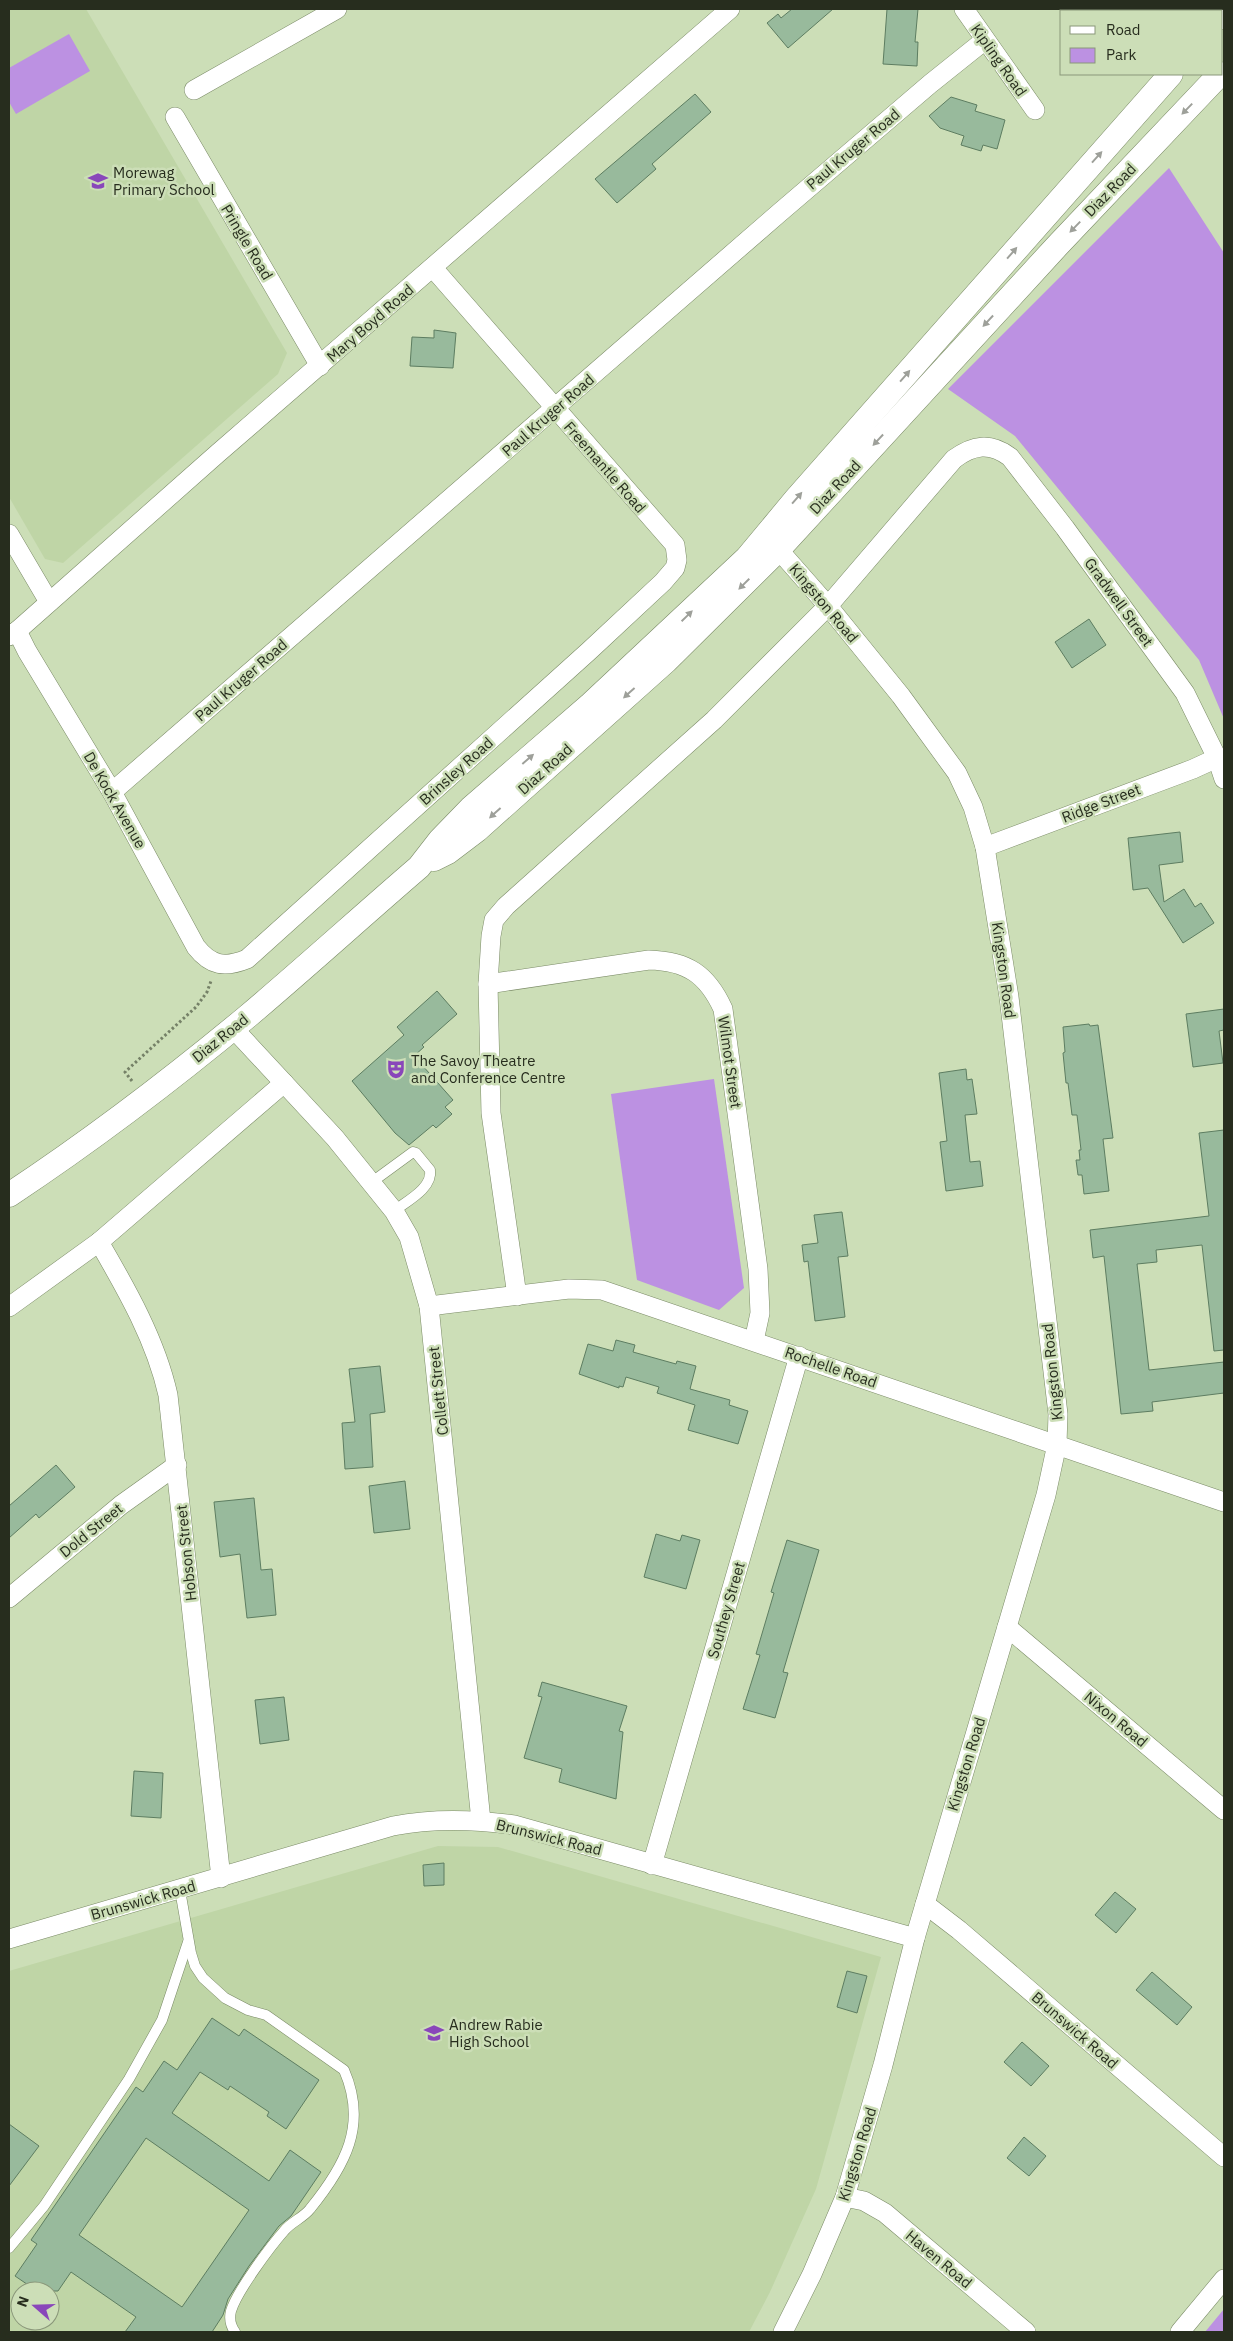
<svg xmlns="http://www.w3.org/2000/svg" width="1233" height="2341" viewBox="0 0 1233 2341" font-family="'IBM Plex Sans',sans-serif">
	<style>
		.built { fill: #bfd5a6; fill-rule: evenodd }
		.green { fill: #bc91e2 }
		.building { fill: #98ba9c; stroke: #5d7d61; fill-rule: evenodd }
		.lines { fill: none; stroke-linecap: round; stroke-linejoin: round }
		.service-casing { stroke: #7a8a66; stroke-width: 11 }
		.minor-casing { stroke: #7a8a66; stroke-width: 20 }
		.tertiary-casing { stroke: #7a8a66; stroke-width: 25 }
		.path { stroke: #758167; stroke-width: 3; stroke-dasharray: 2.5 2.5; stroke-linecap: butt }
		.service { stroke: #fff; stroke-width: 10 }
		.minor { stroke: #fff; stroke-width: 19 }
		.tertiary { stroke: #fff; stroke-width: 24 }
		.oneway { fill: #9ea09a }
		.labels { text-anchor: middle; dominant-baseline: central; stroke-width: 5; stroke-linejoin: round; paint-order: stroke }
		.street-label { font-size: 15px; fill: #272d1e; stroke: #ccdeb7 }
		.poi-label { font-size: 15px; fill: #272d1e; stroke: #ccdeb7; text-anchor: start }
	</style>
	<rect width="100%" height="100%" fill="#ccdeb7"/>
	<!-- built -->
	<g class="built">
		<path d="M9,9H86L287,353L278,374L63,563L45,559L9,497Z"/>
		<path d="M438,1846L498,1847L881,1957L816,2189L770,2292L749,2332H9V1971ZM20,2291H50V2321H20Z"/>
	</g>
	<!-- green -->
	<g class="green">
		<path d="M69,34L90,71L16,114L9,102V68Z"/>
		<path d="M1169,168L1224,253V719L1199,660L1015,436L948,389Z"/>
		<path d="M714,1079L744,1288L719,1310L637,1280L611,1094Z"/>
		<path d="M1224,2309V2332H1205Z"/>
	</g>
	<!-- building -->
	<g class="building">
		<path d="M792,9H833L788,48L767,23L778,14L781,18Z"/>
		<path d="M887,9H918L915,42H918L917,66L883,64Z"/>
		<path d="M695,94L711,112L652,164L656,169L617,203L595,179Z"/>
		<path d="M951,97L977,105L975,111L1005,120L997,149L983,145L981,151L961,145L964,136L940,128L929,116Z"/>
		<path d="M434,330L456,333L453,368L410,366L412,337L434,338Z"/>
		<path d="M1089,619L1106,645L1072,668L1055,642Z"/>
		<path d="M1180,832L1183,862L1159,865L1164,902L1184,889L1195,907L1201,903L1214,923L1183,943L1148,888L1133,890L1128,838Z"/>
		<path d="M437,991L457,1014L422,1045L424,1047L414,1056L453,1100L445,1107L452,1114L436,1128L433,1125L409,1145L395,1133L352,1081L404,1035L397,1027Z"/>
		<path d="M1224,1009V1030L1219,1031L1223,1063L1193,1067L1186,1014Z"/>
		<path d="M1089,1024L1090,1026L1098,1025L1113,1138L1103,1139L1109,1191L1084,1194L1082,1175H1078L1076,1160H1080L1079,1150H1081L1077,1115H1072L1068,1083H1066L1063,1053L1065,1052L1063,1027Z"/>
		<path d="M966,1069L967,1080L972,1079L977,1114L965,1115L970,1162L980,1161L983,1186L946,1191L940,1142L947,1141L939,1073Z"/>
		<path d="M1224,1130V1350L1214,1351L1202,1245L1156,1250L1157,1262L1137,1264L1149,1370L1224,1362V1393L1152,1402L1153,1411L1121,1414L1104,1256L1093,1258L1090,1230L1209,1216L1199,1133Z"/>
		<path d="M842,1212L848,1256L838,1257L845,1317L815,1321L808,1261L804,1262L802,1245L818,1243L814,1215Z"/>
		<path d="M616,1340L635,1345L633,1352L676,1364L677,1361L696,1366L690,1389L730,1400L729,1405L748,1411L738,1444L688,1430L695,1405L657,1393L659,1387L626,1377L623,1387L619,1386V1388L579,1374L588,1344L613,1351Z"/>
		<path d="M380,1366L385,1412L370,1414L373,1467L345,1469L342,1423L355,1422L349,1369Z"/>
		<path d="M56,1465L75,1487L39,1518L36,1514L9,1538V1506Z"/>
		<path d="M405,1481L410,1529L374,1533L369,1486Z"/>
		<path d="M254,1498L261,1570L272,1569L276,1615L247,1618L240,1554L220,1557L214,1502Z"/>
		<path d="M656,1534L680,1541L682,1535L700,1540L686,1589L644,1577Z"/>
		<path d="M787,1540L819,1550L783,1672L788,1673L775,1718L743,1709L760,1655L756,1654L774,1593L771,1592Z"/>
		<path d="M542,1682L627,1706L619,1731L623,1732L616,1799L559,1782L562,1769L524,1758L542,1697L538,1696Z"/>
		<path d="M284,1697L289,1740L260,1744L255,1700Z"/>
		<path d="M134,1771L163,1773L161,1818L131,1816Z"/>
		<path d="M444,1863V1885L424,1886L423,1865Z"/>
		<path d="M1115,1892L1136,1909L1116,1933L1095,1915Z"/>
		<path d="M847,1971L867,1976L857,2013L837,2007Z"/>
		<path d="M1152,1972L1192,2007L1177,2025L1136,1990Z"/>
		<path d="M212,2018L239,2036L244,2029L319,2080L286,2129L267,2116L269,2112L230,2086L228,2090L200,2072L172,2113L269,2181L290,2150L321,2172L291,2216L279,2226L249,2266L228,2299L223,2315L212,2332H125L136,2317L71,2272L58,2291H37L15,2276L37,2244L31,2240L136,2087L143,2092L164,2061L177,2070ZM146,2138L249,2210L182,2307L79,2235Z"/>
		<path d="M1022,2042L1049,2066L1031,2086L1004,2062Z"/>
		<path d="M9,2124L39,2146L9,2186Z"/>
		<path d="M1024,2137L1046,2156L1029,2176L1007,2158Z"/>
	</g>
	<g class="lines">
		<defs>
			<g id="service">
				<path d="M372,1182L413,1152L416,1153L430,1170C433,1188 407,1201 394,1211"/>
				<path d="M180,1890L191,1953L195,1966L203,1978L225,1998L248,2010L266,2015L344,2070C368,2125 345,2166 310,2209C303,2218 291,2222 284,2231C270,2247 237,2291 231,2311C229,2319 230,2325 235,2332"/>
				<path d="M9,2248L44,2206L129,2079L162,2020L188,1942"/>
			</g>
			<g id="minor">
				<path d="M964,9L1035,110"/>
				<path d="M194,90L337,9"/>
				<path d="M175,117L320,366"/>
				<path d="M9,534L49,602"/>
				<path d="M770,540L828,606L901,696L957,773L973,807L985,847L1009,997L1058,1414L1057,1444L1046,1495L915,1938L883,2065L845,2197L812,2274L783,2332"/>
				<path d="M17,631L27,651L112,792L196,947C211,966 225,968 247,959L589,651L663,582L675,568L677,560L675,545L433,268"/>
				<path d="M9,636L17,631L217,454L730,9"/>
				<path d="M112,792L778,214L930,84L985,40"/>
				<path d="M985,847L1193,769L1217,758"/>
				<path d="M488,984L649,960C687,961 707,974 723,1009L758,1269L760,1313L754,1341"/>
				<path d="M233,1028L335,1138L394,1211L409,1237L429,1306L481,1821"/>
				<path d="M99,1242C127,1290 156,1341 168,1395L221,1878"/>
				<path d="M517,1296L491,1113L488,984L491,936L494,920L506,906L714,720L828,606L954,459C973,445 990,442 1010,457L1065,528L1185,693L1217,758L1224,779"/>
				<path d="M429,1306L569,1289L602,1290L1224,1502"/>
				<path d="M9,1307L99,1242L284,1083"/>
				<path d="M9,1598L121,1505L177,1465"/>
				<path d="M1007,1627L1224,1810"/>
				<path d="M652,1865L799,1356"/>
				<path d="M925,1904L959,1930L1224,2157"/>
				<path d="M9,1939L393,1826C434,1818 472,1819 514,1825L915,1938"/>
				<path d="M845,2197L864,2201L885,2213L1026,2332"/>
				<path d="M1180,2332L1224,2279"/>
			</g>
			<g id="tertiary">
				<path d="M1222,17L1224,14"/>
				<path d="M434,859L448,852L477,830L666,661L778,550L1057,246L1220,74"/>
				<path d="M9,1195C92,1140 171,1080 248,1016C306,967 362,916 419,867L440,840L471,808L591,704L747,558L796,499L1171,74"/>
			</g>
		</defs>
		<!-- service casing -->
		<use href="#service" class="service-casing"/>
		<!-- minor casing -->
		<use href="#minor" class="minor-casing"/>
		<!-- tertiary casing -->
		<use href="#tertiary" class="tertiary-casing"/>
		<!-- path -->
		<path class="path" d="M132,1081L125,1072L196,1007L207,992L211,981"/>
		<!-- service -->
		<use href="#service" class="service"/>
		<!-- minor -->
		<use href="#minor" class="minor"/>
		<!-- tertiary -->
		<use href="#tertiary" class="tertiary"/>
	</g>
	<!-- one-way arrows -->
	<defs><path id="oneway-solid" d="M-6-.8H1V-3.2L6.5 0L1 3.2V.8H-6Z" transform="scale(1.25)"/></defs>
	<g class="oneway">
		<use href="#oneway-solid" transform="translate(1187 109) rotate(134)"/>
		<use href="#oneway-solid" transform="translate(1097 157) rotate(-48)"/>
		<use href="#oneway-solid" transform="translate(1075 227) rotate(134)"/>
		<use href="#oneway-solid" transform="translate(1012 253) rotate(-49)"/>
		<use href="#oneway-solid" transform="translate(988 321) rotate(133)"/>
		<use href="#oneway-solid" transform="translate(905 376) rotate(-49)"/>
		<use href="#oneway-solid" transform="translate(878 440) rotate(133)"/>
		<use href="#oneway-solid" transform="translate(797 498) rotate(-49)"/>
		<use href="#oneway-solid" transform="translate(744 584) rotate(135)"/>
		<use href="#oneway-solid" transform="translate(687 616) rotate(-44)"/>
		<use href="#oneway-solid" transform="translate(629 693) rotate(138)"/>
		<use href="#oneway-solid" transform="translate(528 759) rotate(-41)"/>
		<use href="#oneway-solid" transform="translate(495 813) rotate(138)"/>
	</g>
	<!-- icons -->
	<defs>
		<symbol id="school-bare" viewBox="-9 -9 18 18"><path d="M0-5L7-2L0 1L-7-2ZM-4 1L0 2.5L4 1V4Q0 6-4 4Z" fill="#8946ba" stroke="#ccdeb7" stroke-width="2.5" paint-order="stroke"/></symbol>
		<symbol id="theatre-bare" viewBox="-9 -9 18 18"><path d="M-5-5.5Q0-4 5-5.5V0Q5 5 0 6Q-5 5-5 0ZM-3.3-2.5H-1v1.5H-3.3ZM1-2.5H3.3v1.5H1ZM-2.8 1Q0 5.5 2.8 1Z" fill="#8946ba" stroke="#ccdeb7" stroke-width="2.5" paint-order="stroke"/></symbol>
	</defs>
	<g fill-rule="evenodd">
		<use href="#school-bare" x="84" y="167" width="28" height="28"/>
		<use href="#theatre-bare" x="382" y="1055" width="28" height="28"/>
		<use href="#school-bare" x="420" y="2019" width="28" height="28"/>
	</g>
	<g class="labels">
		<!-- street labels -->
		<g class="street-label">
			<text transform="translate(999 60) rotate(55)">Kipling Road</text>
			<text transform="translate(853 149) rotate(-40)">Paul Kruger Road</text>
			<text transform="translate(1110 190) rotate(-46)">Diaz Road</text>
			<text transform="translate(247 242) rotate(59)">Pringle Road</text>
			<text transform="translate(370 323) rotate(-41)">Mary Boyd Road</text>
			<text transform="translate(548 415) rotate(-41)">Paul Kruger Road</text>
			<text transform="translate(605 467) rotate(49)">Freemantle Road</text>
			<text transform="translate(835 487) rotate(-47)">Diaz Road</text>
			<text transform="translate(1119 602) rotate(54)">Gradwell Street</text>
			<text transform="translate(824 603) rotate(50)">Kingston Road</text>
			<text transform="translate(241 680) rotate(-41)">Paul Kruger Road</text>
			<text transform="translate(545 769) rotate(-42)">Diaz Road</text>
			<text transform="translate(456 771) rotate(-42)">Brinsley Road</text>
			<text transform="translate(115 800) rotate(60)">De Kock Avenue</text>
			<text transform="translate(1101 803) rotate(-21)">Ridge Street</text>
			<text transform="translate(1004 970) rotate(82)">Kingston Road</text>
			<text transform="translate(220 1038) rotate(-39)">Diaz Road</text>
			<text transform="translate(730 1062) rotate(82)">Wilmot Street</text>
			<text transform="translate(831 1367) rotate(19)">Rochelle Road</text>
			<text transform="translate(1052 1372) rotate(-96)">Kingston Road</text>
			<text transform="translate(438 1391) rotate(-96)">Collett Street</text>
			<text transform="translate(91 1530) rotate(-39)">Dold Street</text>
			<text transform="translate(186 1553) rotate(-96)">Hobson Street</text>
			<text transform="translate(726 1610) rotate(-74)">Southey Street</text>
			<text transform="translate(1116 1719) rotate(40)">Nixon Road</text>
			<text transform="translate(966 1764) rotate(-73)">Kingston Road</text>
			<text transform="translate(549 1837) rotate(14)">Brunswick Road</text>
			<text transform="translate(143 1900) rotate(-16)">Brunswick Road</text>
			<text transform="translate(1075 2030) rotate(41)">Brunswick Road</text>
			<text transform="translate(857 2154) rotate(-73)">Kingston Road</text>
			<text transform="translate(939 2259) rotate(40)">Haven Road</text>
		</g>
		<!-- poi labels -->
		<g class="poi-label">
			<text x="113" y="172">Morewag<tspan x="113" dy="17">Primary School</tspan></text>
			<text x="411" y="1060">The Savoy Theatre<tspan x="411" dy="17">and Conference Centre</tspan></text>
			<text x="449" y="2024">Andrew Rabie<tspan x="449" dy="17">High School</tspan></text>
		</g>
	</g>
	<!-- border -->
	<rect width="1233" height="2341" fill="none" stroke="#272d1e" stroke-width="20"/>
	<!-- legend -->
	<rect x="1060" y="10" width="162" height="65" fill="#ccdeb7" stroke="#8a977a"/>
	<rect x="1070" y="26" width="25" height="8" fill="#ffffff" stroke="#8a977a"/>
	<text x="1106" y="35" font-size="15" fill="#272d1e">Road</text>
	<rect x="1070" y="48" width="25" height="15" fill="#bc91e2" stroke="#8a977a"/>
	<text x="1106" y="60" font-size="15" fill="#272d1e">Park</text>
	<!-- north arrow -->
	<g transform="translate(35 2306) rotate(290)"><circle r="24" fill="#ccdeb7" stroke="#8a977a"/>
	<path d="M0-4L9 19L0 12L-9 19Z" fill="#8946ba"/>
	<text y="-8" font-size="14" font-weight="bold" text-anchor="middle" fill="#272d1e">N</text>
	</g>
</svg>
